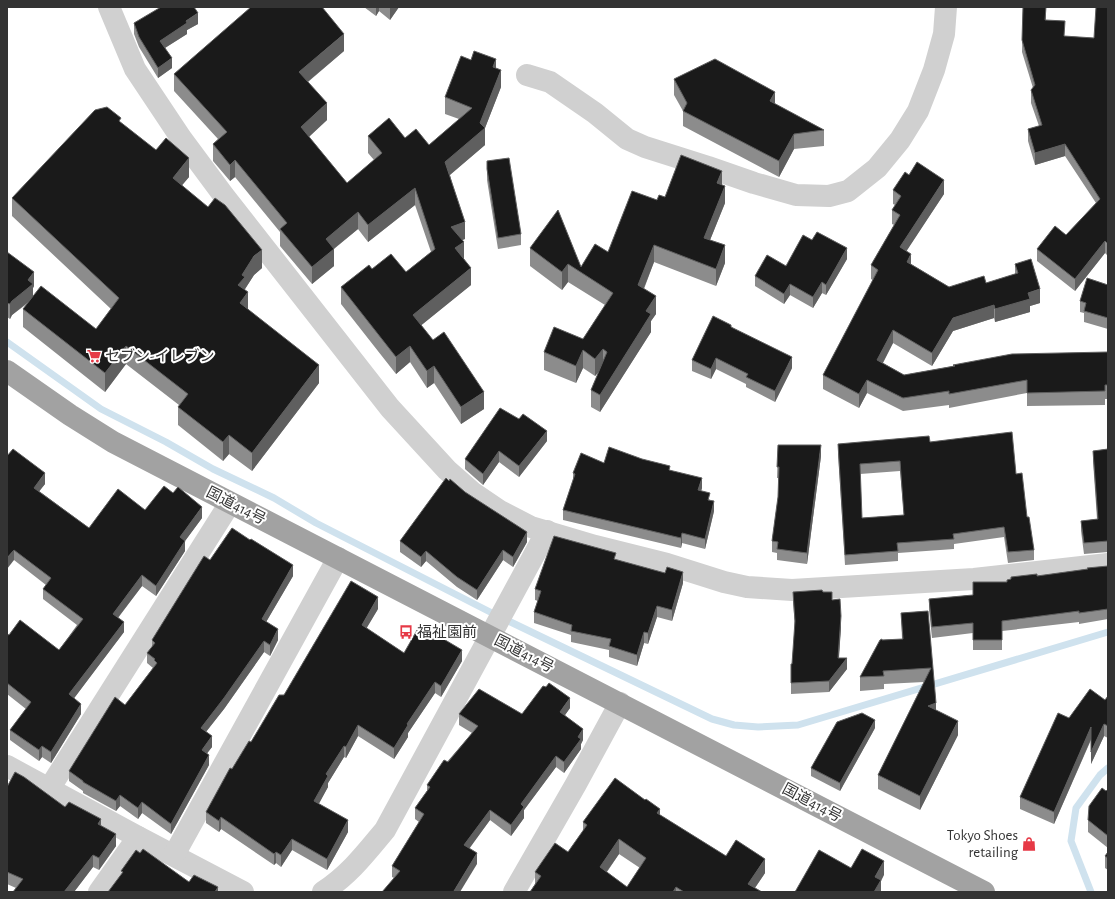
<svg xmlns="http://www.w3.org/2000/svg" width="1115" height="899" viewBox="0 0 1115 899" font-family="'Alegreya Sans','Noto Sans JP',sans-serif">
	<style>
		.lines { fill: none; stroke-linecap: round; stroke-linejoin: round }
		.stream { stroke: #cfe2ee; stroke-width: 7 }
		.minor { stroke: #d0d0d0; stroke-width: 22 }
		.trunk { stroke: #a2a2a2; stroke-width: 22 }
		.wall { fill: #8c8c8c; fill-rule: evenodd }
		.shaded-wall { fill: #5f5f5f }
		.building { fill: #1a1a1a; stroke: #5f5f5f; fill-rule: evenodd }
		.labels { text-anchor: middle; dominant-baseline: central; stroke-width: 4; stroke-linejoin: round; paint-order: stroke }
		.poi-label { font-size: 15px; fill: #333; stroke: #fff; text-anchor: start }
		.street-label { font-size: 15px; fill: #333; stroke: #fff }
	</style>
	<rect width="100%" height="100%" fill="#fff"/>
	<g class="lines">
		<!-- stream -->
		<g class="stream">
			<path d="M7,342L101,409L166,442L213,469L274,498L316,523L494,614L712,719L734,725L758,727L798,725L1108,632"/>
			<path d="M1091,892L1071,841L1076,808L1100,775L1108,768"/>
		</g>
		<!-- minor -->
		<g class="minor">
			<path d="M109,7L135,69L181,138L224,196L390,408L447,470L472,492L500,511L531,527L595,546L667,564L724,582L747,587L792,590L974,579L1108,564"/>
			<path d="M527,75L550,82L595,113L627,139L645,147L708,167L754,183L796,195L829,196L848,191L877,168L900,140L918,111L934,70L944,34L946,7"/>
			<path d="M7,766L138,837L243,892"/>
			<path d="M49,789L230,503"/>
			<path d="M174,855L338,558"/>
			<path d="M99,892L138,837"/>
			<path d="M323,892C350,874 365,854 385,830L547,531"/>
			<path d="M514,892L576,784L620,703"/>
		</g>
		<!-- trunk -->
		<path class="trunk" d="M7,371L70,415L113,442L984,892"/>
	</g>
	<!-- wall -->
	<g class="wall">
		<path d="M364,7H399L390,20L379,11L376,16Z"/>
		<path d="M1023,7H1046V20L1064,36L1094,38L1108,7V256L1105,253L1075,291L1037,261V249L1066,235L1096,203L1065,156L1035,165L1028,141V129L1039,126L1031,103V90L1033,88L1022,52Z"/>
		<path d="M134,23L198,24L187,30V34L165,48L172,68L158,78L139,47L134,34Z"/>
		<path d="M344,51L308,82L327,120L309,137L347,183L374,160L368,153V136L405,138L429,145L459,119L445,114V97L496,69L501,87L485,128V145L450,175L465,239L462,240L464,259L471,285L421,325L484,409L461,424L434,383L427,388L410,362L396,374L341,304V287L372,269L406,272L431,252L415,205L368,242L358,229L334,249V266L312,284L280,246V232L235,177L230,181L213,161V144L218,139L174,91V74Z"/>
		<path d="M674,79L775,104L824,130V146L794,149L779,177L683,126V111L674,95Z"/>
		<path d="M121,123L189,177L182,185L262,268L254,275L245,289L248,309L319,383L252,471L229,454L223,461L178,425V407L179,405L126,364L105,392L23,327V309L28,303L12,315L10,319L7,317V252L34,286L33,288V296L96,329L111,309L12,216V198Z"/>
		<path d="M487,161L521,234V245L498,249L487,180Z"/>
		<path d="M909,175L944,194L906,251L911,264L949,287L986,283L1015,274V264L1040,303L1030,306V312L995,322L994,318L953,331L932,366L893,343L883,363L904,375L953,366V365L1108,352V399H1105V405L1027,406V393L949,408V405L903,411L867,393L859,408L823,389V375L873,280L871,279V265L894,225L892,224V210L895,205L893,204V190Z"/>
		<path d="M722,185L725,203L710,240L725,263L716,286L654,262L644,289L656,314L651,321V332L600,412L591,407V390L599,372L595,376L583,368L576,383L544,370V352L583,339L605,305L568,282L562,290L530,266V248L581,267L608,252L657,200L665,197Z"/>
		<path d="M847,259L826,295L822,293L813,308L790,295L784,304L755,286V276L786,266Z"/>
		<path d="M1108,285V329L1084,322V313L1080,312V301Z"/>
		<path d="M731,327L792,368L775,402L746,387V384L716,369L711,379L692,371V360Z"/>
		<path d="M547,441L519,477L499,462L483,485L465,469V459Z"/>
		<path d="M930,442L1016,474L1027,517L1034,550V560L1008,563L1004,537L954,544V549L898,553V561L845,565L838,454V444ZM900,471L904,515L862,518L860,474Z"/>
		<path d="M778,445L821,456L807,564L777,560V553L772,552V541L778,497V478H777Z"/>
		<path d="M1108,449V552L1084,554L1081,531V521L1097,519L1093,461V451Z"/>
		<path d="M7,456L45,484L39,491L89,528L145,510L202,518L185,541V551L156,596L142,586L118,618L124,632L74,698L81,714L51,763L42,757L39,761L10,740V730L26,709L7,694V634L9,635L59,650L77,625L43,599V589L46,585L14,560Z"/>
		<path d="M604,463L670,470L702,488L701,491L710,500L714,511L705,549L682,543L681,548L563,520V510L573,481V473Z"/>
		<path d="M465,492L527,542L513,567L503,560L477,600L457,587L426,561L421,567L400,552V541Z"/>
		<path d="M210,560L293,576L266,622L278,640L270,656L264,652L224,709L206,732L212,747L207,753L209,765L171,834L142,813L138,819L120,806L116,811L83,793V791L69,781V771L125,705L153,668L147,663V653L152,647V640Z"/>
		<path d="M616,560L683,583L672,621L657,617L648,644L644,643L637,666L609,657V650L571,642V635L534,623V612L538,601L535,600V589Z"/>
		<path d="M1108,566V619L1079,624V622L1002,631V650H973V633L932,638L929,610V599L973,595L1007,582L1037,576L1087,569Z"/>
		<path d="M793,592H823L832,600L841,627L839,658L847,669L829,692L791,694V664H792L795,627L793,602Z"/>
		<path d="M378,609L366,628L404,653L462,661L441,697L435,693L408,733V737L394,759L358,736L346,758L344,757L328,783V787L318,804L348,832L327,870L292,850L281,867L276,863L274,865L221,829L219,832L206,823V812L232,769L284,695Z"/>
		<path d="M928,611L936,710L958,735L920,810L878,789V775L924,682L884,684V689L860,691V677L882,640L902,639L901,613Z"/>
		<path d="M1108,696V738L1104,736L1091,764V740L1054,824L1020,809V797L1069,718L1105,700Z"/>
		<path d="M570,708L565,715L583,740L581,744V749L564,773L556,767L524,810V818L511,836L490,820L469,848L477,864L394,878L392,877V866L419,822L415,819V808L427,791V785L472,733L459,725V714H522Z"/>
		<path d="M875,728L840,791L811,776V768Z"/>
		<path d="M7,787L65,807L101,826L116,846L99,870L93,867L74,892H13L16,888L7,884Z"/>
		<path d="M1108,789V848L1088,832V820Z"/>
		<path d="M660,815L726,856L765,873L755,888L762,892H530L535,884V872L568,852L583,831V822ZM619,854L640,868L627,887L607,872Z"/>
		<path d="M1108,852V870L1105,868V856Z"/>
	</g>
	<!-- shaded-wall -->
	<g class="shaded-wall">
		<path d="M376,7H379V11L376,16Z"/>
		<path d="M390,7H399L390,20Z"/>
		<path d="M198,13V24L187,30V34L160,51V41L186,21Z"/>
		<path d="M344,34V51L299,89V72Z"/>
		<path d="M172,58V68L158,78V68Z"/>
		<path d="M496,59V76L493,67Z"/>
		<path d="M501,70V87L485,128V145L445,179V162L480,123Z"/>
		<path d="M775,92V108L770,101Z"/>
		<path d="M327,103V120L301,144V127Z"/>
		<path d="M794,134V149L779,177V161Z"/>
		<path d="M1065,144V156L1035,165V153Z"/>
		<path d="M189,158V177L173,196V178Z"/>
		<path d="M235,160V177L230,181V165Z"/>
		<path d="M722,171V188L717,183Z"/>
		<path d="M944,180V194L900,261V247Z"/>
		<path d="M725,186V203L704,255V238Z"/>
		<path d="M415,188V205L368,242V225Z"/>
		<path d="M358,212V229L326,255V239Z"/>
		<path d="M465,222V239L451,244V227Z"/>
		<path d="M1105,241V253L1075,291V279Z"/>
		<path d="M464,242V259L455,248Z"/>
		<path d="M654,245V262L638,303V285Z"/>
		<path d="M725,245V263L716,286V269Z"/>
		<path d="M847,248V259L826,295V285Z"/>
		<path d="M334,249V266L312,284V267Z"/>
		<path d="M262,250V268L254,275L245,289V295L238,285L242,275L254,256Z"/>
		<path d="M911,254V267L907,262Z"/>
		<path d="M568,264V282L562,290V272Z"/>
		<path d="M471,268V285L413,332V315Z"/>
		<path d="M34,272V286L33,288V298L12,315L10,319V304Z"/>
		<path d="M822,282V293L813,308V297Z"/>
		<path d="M790,284V295L784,304V294Z"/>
		<path d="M1040,289V303L1030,306V312L995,322V309L1028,293Z"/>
		<path d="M248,292V311L240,303Z"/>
		<path d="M656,296V314L651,321V332L600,412V395L646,311Z"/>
		<path d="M994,305V318L953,331L932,366V353L953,318Z"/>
		<path d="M893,330V343L877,374V360Z"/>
		<path d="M126,346V364L105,392V373Z"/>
		<path d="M410,346V362L396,374V357Z"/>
		<path d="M603,349V367L595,376V359Z"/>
		<path d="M583,350V368L576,383V366Z"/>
		<path d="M792,357V368L775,402V391Z"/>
		<path d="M716,358V369L711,379V369Z"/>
		<path d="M319,365V383L252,471V453Z"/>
		<path d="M434,366V383L427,388V371Z"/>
		<path d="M867,380V393L859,408V394Z"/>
		<path d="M484,392V409L461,424V407Z"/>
		<path d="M547,431V441L519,477V466Z"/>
		<path d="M229,435V454L223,461V442Z"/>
		<path d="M821,445V456L807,564V553Z"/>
		<path d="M499,451V462L483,485V474Z"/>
		<path d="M45,473V484L34,498V488Z"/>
		<path d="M702,478V488L698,500V490Z"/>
		<path d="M714,501V511L705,549V539Z"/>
		<path d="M202,507V518L185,541V551L156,596V586L180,537Z"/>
		<path d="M527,532V542L513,567V557Z"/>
		<path d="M682,533V543L681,548V538Z"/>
		<path d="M14,550V560L7,569V558Z"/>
		<path d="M503,550V560L477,600V590Z"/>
		<path d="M426,551V561L421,567V557Z"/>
		<path d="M293,565V576L262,629V619Z"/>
		<path d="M683,572V583L672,621V610Z"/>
		<path d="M142,575V586L113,624V614Z"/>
		<path d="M378,597V609L362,636V625Z"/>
		<path d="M657,606V617L648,644V633Z"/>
		<path d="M841,616V627L838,669V658Z"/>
		<path d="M124,622V632L69,705V694Z"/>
		<path d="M278,629V640L270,656V645Z"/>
		<path d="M644,632V643L637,666V655Z"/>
		<path d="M264,641V652L224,709L201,738V728Z"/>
		<path d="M462,650V661L441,697V686Z"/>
		<path d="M847,658V669L829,692V681Z"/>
		<path d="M435,682V693L408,733V737L394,759V748L407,724Z"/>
		<path d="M570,698V708L560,722V712Z"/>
		<path d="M936,703V716L928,706Z"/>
		<path d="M81,704V714L51,763V752Z"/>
		<path d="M875,720V728L840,791V783Z"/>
		<path d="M958,721V735L920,810V796Z"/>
		<path d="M1104,724V736L1091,764V752Z"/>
		<path d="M358,725V736L346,758V747Z"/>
		<path d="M1091,727V739L1054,824V812Z"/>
		<path d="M583,729V740L581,744V749L564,773V762L578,737Z"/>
		<path d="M212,736V747L202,760V750Z"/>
		<path d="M42,746V757L39,761V750Z"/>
		<path d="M344,746V757L328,783V787L314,813V801L326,774Z"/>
		<path d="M209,755V765L171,834V824Z"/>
		<path d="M556,756V767L524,810V818L511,836V825L521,804Z"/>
		<path d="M120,795V806L116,811V801Z"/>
		<path d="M142,802V813L138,819V808Z"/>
		<path d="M660,809V823L657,813Z"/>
		<path d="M490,810V820L464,856V845Z"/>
		<path d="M221,817V829L219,832V821Z"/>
		<path d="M101,819V831L98,824Z"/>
		<path d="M348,820V832L327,870V859Z"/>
		<path d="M116,834V846L99,870V858Z"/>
		<path d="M292,839V850L281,867V855Z"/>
		<path d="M619,839V854L600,881V867Z"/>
		<path d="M276,852V863L274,865V854Z"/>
		<path d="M477,853V864L460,892H454V891Z"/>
		<path d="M93,855V867L74,892H64Z"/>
		<path d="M765,859V873L752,892L748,884Z"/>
		<path d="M884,861V875L881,881V892H874L875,877Z"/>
		<path d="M218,887V892H215Z"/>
		<path d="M676,887V892H673Z"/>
	</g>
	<!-- building -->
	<g class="building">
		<path d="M161,7H194L198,13L186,21L187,23L160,41L172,58L158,68L139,37L134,23Z"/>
		<path d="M251,7H322L344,34L299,72L327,103L301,127L347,183L382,153L368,136L389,118L405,138L416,129L429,145L472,108L445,97L461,56L471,60L474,51L496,59L493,67L501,70L480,123L485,128L445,162L465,222L451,227L464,242L455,248L471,268L413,315L433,340L444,332L484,392L461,407L434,366L427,371L410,346L396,357L341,287L369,265L372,269L391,254L406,272L435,249L415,188L368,225L358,212L326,239L334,249L312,267L280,229L287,223L235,160L230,165L213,144L227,132L174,74Z"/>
		<path d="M1023,7H1046L1045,20L1065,21L1064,36L1094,38L1096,7H1108V244L1105,241L1075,279L1037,249L1055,226L1066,235L1100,199L1065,144L1035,153L1028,129L1042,125L1031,90L1035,85L1022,40Z"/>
		<path d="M715,59L775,92L770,101L824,130L794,134L779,161L683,111L687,103L674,79Z"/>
		<path d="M107,107L121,118L119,121L156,150L166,138L189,158L173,178L208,207L215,198L225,205L262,250L254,256L242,275L245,277L238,285L248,292L240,303L319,365L252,453L229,435L223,442L178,407L188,394L126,346L105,373L23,309L41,286L96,329L119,298L12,198L95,110Z"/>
		<path d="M681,155L722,171L717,183L725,186L704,238L725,245L716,269L654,245L638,285L656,296L646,311L651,314L600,395L591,390L607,352L603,349L595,359L583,350L576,366L544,352L554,327L583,339L613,293L568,264L562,272L530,248L558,210L581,267L595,244L608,252L632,191L657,200L659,195L665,197Z"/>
		<path d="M509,158L521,234L498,238L487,169V161Z"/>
		<path d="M917,162L944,180L900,247L911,254L907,262L949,287L984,276L986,283L1018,273L1015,264L1031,259L1040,289L1028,293L1030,299L995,309L994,305L953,318L932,353L893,330L877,360L904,375L955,366L953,365L1012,354L1108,352V385H1105V391L1027,393V380L949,394V391L903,398L867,380L859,394L823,375L878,270L871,265L900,215L892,210L901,196L893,190L905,172L909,175Z"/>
		<path d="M817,232L847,248L826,285L822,282L813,297L790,284L784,294L755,276L767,255L786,266L803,235L812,240Z"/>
		<path d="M7,252L34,272L28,280L33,284L12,301L10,304L7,303Z"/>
		<path d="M1087,278L1108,285V318L1084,311L1086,303L1080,301Z"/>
		<path d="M713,316L731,325V327L792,357L775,391L746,377L748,374L716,358L711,369L692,360Z"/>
		<path d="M500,408L519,419L523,414L547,431L519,466L499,451L483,474L465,459Z"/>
		<path d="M1012,432L1016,474L1022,473L1027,517H1029L1034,550L1008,552L1004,527L953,534L954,539L897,543L898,551L845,555L838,444L929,436L930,442ZM900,461L904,515L862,518L860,464Z"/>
		<path d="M778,445H821L807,553L777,549L778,542L772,541L778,497L779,467H777Z"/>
		<path d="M609,447L642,459L670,466L669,470L702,478L698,490L710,493L708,500L714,501L705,539L682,533L681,538L563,510L575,474L573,473L581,453L604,463Z"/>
		<path d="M13,449L45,473L34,488L89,528L118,489L145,510L164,486L173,493L178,487L202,507L180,537L185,541L156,586L142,575L113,614L124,622L69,694L81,704L51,752L42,746L39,750L10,730L31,702L7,683V634L9,635L20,620L59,650L83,619L43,589L51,578L14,550L7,558V456Z"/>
		<path d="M1108,449V541L1084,543L1081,521L1098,519L1093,451Z"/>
		<path d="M446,478L449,481L450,479L465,492L527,532L513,557L503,550L477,590L457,577L426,551L421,557L400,541Z"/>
		<path d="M232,528L250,540L251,539L293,565L262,619L278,629L270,645L264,641L224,698L201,728L212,736L202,750L209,755L171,824L142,802L138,808L120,795L116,801L83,782V781L69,771L115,697L125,705L157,663L154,660L155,659L147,653L155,643L152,640L204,556L210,560Z"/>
		<path d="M554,536L616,553L614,559L665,573L667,567L683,572L672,610L657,606L648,633L644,632L637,655L609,646L611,639L571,631L572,625L534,612L541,591L535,589Z"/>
		<path d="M1108,566V609L1079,613V611L1002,621V640H973V623L932,627L929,599L973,595V582H1007V580L1011,579V577L1037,574V576L1088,569L1087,568Z"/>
		<path d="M351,581L378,597L362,625L404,653L420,625L462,650L441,686L435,682L407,724L408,725L394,748L358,725L346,747L344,746L326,774L328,776L314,801L348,820L327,859L292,839L281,855L276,852L274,854L221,817L219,821L206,812L230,768L232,769L249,741L251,742L279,695H284Z"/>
		<path d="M822,590L823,592H832V600L840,599L841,616L838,658H847L829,681L791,683V664H792L795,621L793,592Z"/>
		<path d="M928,611L936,703L928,706L958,721L920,796L878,775L931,668L883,671L884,676L860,677L880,640L882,639V640L903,639L901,613Z"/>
		<path d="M549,683L570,698L560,712L583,729L578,737L581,739L564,762L556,756L521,804L524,807L511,825L490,810L464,845L477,853L454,891L455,892H382L400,871L392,866L424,814L415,808L430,787L427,785L444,760L448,762L478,726L459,714L479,689L522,714L543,686L546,687Z"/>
		<path d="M1090,689L1105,700L1108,696V726L1104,724L1091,752V727L1054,812L1020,797L1058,713L1069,718Z"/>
		<path d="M862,713L875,720L840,783L811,768L837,722Z"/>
		<path d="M15,772L24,777L65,807L69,802L101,819L98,824L116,834L99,858L93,855L64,892H13L23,879L7,872V787Z"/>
		<path d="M615,778L645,800L646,799L660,809L657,813L726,856L736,840L765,859L748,884L762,892H684L676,887L673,892H530L541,876L535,872L555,843L568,852L587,825L583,822ZM619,839L646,858L627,887L600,867Z"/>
		<path d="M1102,788L1106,791L1108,789V836L1088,820L1089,806Z"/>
		<path d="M143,849L189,882L194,875L218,887L215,892H108L123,872L121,871L136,850L140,853Z"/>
		<path d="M862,849L884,861L875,877L881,880L874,892H795L819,850L851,868Z"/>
		<path d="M1108,852V858L1105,856Z"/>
	</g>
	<!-- icons -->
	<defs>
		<symbol id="supermarket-bare" viewBox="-9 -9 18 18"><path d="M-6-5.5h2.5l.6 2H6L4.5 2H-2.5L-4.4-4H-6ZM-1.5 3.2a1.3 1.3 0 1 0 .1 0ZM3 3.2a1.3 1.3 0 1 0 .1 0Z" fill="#e63946" stroke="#fff" stroke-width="2.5" paint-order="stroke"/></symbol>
		<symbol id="bus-bare" viewBox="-9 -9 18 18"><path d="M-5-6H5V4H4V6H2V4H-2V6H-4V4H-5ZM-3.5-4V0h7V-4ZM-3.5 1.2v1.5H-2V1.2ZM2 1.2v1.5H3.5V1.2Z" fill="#e63946" stroke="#fff" stroke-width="2.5" paint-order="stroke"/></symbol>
		<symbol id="shop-bare" viewBox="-9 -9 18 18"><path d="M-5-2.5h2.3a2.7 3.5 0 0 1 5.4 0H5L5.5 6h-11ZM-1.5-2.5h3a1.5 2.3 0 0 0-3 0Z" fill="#e63946" stroke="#fff" stroke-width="2.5" paint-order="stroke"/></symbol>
	</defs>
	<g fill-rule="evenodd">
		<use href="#supermarket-bare" x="84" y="346" width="20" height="20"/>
		<use href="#bus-bare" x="396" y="622" width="20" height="20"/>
		<use href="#shop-bare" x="1019" y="834" width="20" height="20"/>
	</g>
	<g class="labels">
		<!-- poi labels -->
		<g class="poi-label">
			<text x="105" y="356">セブン-イレブン</text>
			<text x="417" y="632">福祉園前</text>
			<text x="1018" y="835" text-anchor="end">Tokyo Shoes<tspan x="1018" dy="17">retailing</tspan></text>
		</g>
		<!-- street labels -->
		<g class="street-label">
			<text transform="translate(236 506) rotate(27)">国道414号</text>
			<text transform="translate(524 654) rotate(27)">国道414号</text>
			<text transform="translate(812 803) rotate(28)">国道414号</text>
		</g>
	</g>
	<!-- border -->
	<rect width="1115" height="899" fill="none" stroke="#333333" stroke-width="16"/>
</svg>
